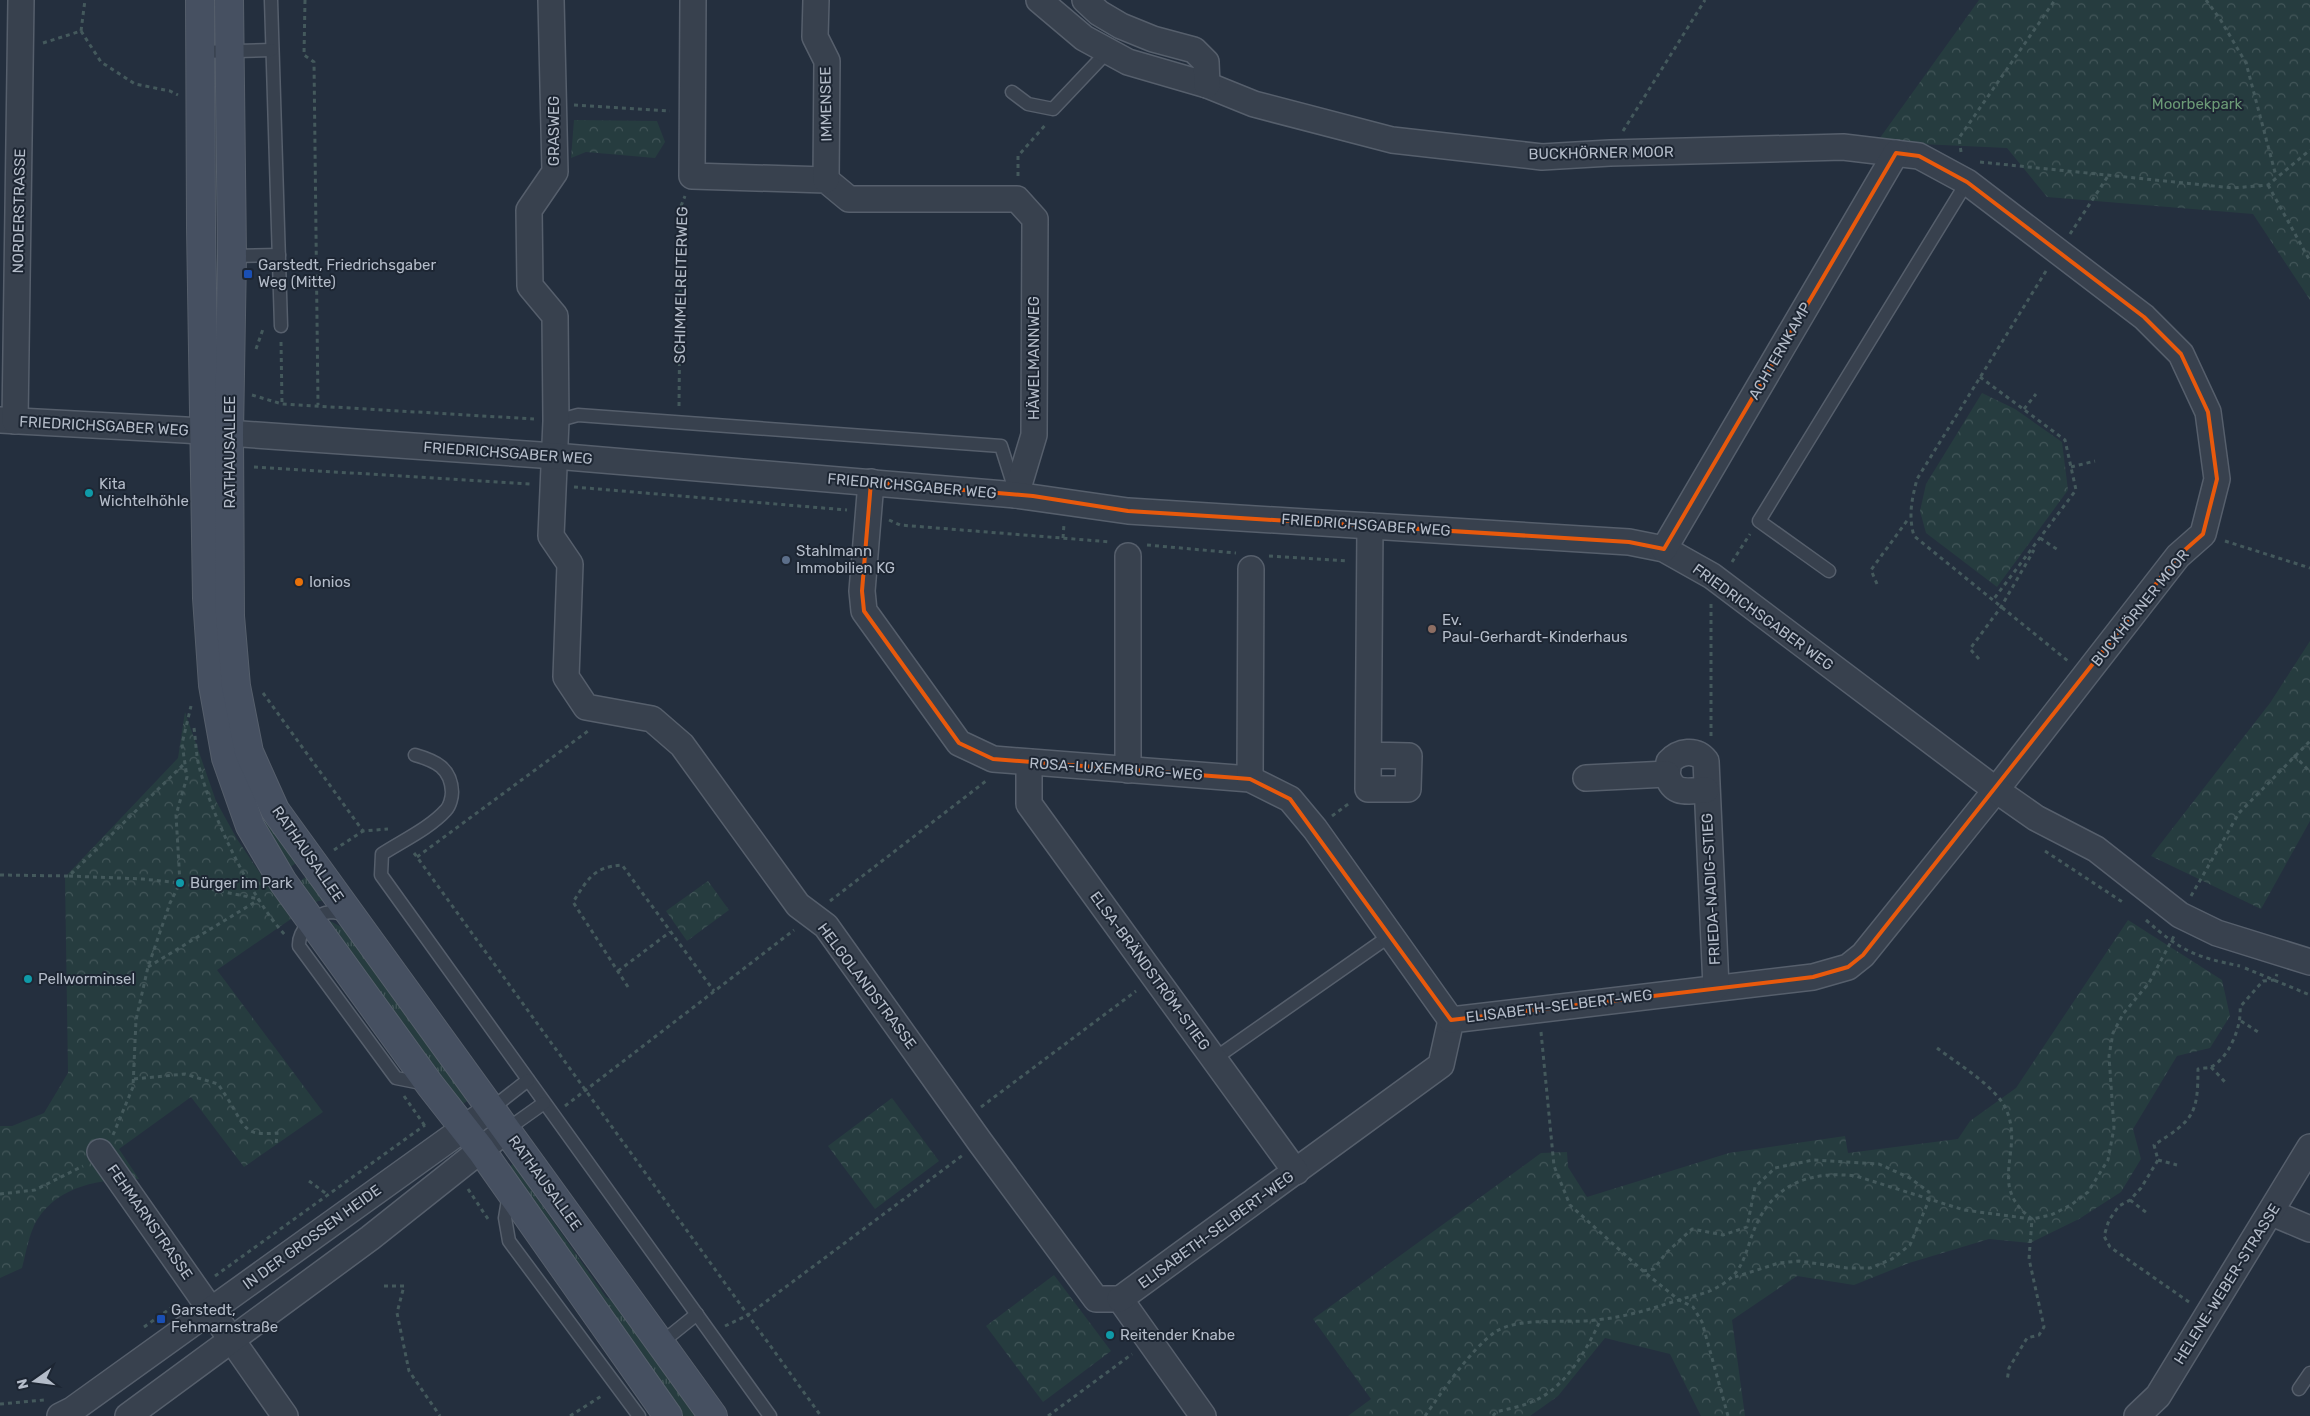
<svg xmlns="http://www.w3.org/2000/svg" width="2310" height="1416" viewBox="0 0 2310 1416" font-family="Rubik,sans-serif">
	<style>
		.grass { fill: url(#grass-tufts) }
		.park { fill: url(#park-crowns) }
		.lines { fill: none; stroke-linecap: round; stroke-linejoin: round }
		.lane-casing { stroke: #565f6c; stroke-width: 15 }
		.street-casing { stroke: #565f6c; stroke-width: 28 }
		.secondary-casing { stroke: #565f6c; stroke-width: 30 }
		.path { stroke: #44595c; stroke-width: 3; stroke-dasharray: 4 4; stroke-linecap: butt }
		.lane { stroke: #38414e; stroke-width: 12 }
		.street { stroke: #38414e; stroke-width: 25 }
		.secondary { stroke: #465061; stroke-width: 28 }
		.marked { fill: none; stroke: #e8590c; stroke-width: 4; stroke-linejoin: round }
		.transit-dot { fill: #1a4fb4; stroke: #1d2633; stroke-width: 2 }
		.culture-dot { fill: #0f9aa8; stroke: #1d2633; stroke-width: 2 }
		.service-dot { fill: #5c6f8a; stroke: #1d2633; stroke-width: 2 }
		.food-dot { fill: #e8710a; stroke: #1d2633; stroke-width: 2 }
		.education-dot { fill: #8d6e63; stroke: #1d2633; stroke-width: 2 }
		.labels { text-anchor: middle; dominant-baseline: central; stroke-width: 4; stroke-linejoin: round; paint-order: stroke }
		.street-label { font-size: 15px; fill: #b4bcc9; stroke: #1d2633 }
		.park-label { font-size: 15px; fill: #6b9a76; stroke: #1d2633 }
		.poi-label { font-size: 15px; fill: #b4bcc9; stroke: #1d2633; text-anchor: start }
	</style>
	<defs>
		<pattern id="grass-tufts" width="24" height="20" patternUnits="userSpaceOnUse" patternTransform="scale(1.25)"><rect width="24" height="20" fill="#263c3f"/><path d="M3 7l-1-3M5 7V3M7 7l1-3M15 17l-1-3M17 17v-4M19 17l1-3" fill="none" stroke="#435659"/></pattern>
		<pattern id="park-crowns" width="20" height="18" patternUnits="userSpaceOnUse" patternTransform="scale(1.25)"><rect width="20" height="18" fill="#263c3f"/><path d="M2 6a3 3 0 1 1 6 0M12 15a3 3 0 1 1 6 0" fill="none" stroke="#435659"/></pattern>
	</defs>
	<rect width="100%" height="100%" fill="#242f3e"/>
	<!-- grass -->
	<g class="grass">
		<path d="M224,696L301,860L287,869L248,792Z"/>
		<path d="M311,873L330,901H318L311,905L296,884Z"/>
		<path d="M330,921L347,930L470,1099L463,1104L458,1100L326,922Z"/>
		<path d="M513,1164L606,1297L617,1303L702,1416H679L504,1171Z"/>
	</g>
	<!-- park -->
	<g class="park">
		<path d="M1979,0H2310V300L2253,214L2047,197L2007,148L1877,142Z"/>
		<path d="M574,120L657,121L665,142L655,158L586,152L571,158Z"/>
		<path d="M1982,393L2015,409L2062,442L2068,490L1997,587L1926,533L1920,511L1926,484Z"/>
		<path d="M2310,641V821L2261,909L2151,856L2270,703Z"/>
		<path d="M185,712L216,801L237,839L291,919L217,970L323,1112L244,1167L191,1097L119,1149L139,1179C101,1179 59,1185 37,1220C29,1233 26,1253 22,1268L0,1278V1126H12L44,1113L68,1073L65,877L178,758Z"/>
		<path d="M708,881L729,910L687,941L666,911Z"/>
		<path d="M2128,920L2222,980L2230,1016L2210,1048L2177,1056L2133,1129L2141,1159L2121,1192L2079,1219L2030,1243L1989,1239L1909,1263L1854,1285L1797,1276L1732,1320L1745,1416H1701L1670,1354L1605,1338L1558,1396L1530,1416H1348L1371,1399L1313,1319L1541,1153L1567,1152L1568,1167L1587,1197L1729,1153L1845,1136L1848,1153L1958,1139L1970,1121L2016,1088Z"/>
		<path d="M892,1098L939,1161L875,1209L828,1146Z"/>
		<path d="M1054,1275L1111,1351L1043,1402L986,1326Z"/>
	</g>
	<g class="lines">
		<defs>
			<g id="lane">
				<path d="M271,0L281,326"/>
				<path d="M200,52L272,50"/>
				<path d="M1012,92L1028,104L1053,109L1107,52"/>
				<path d="M232,256L279,255"/>
				<path d="M556,421L578,415L1001,446L1015,490"/>
				<path d="M1829,571L1759,521L1967,182"/>
				<path d="M415,755C436,761 451,768 452,792C452,797 450,806 446,810C430,828 402,841 382,854L381,875L770,1416"/>
				<path d="M347,916C342,914 336,912 331,912C315,913 298,931 299,946L396,1078L426,1084"/>
				<path d="M1214,1059L1391,935"/>
				<path d="M491,1109L528,1080"/>
				<path d="M506,1130L544,1103"/>
				<path d="M509,1194L505,1218L509,1241L639,1416"/>
				<path d="M661,1343L697,1314"/>
				<path d="M2299,1389L2310,1373"/>
			</g>
			<g id="street">
				<path d="M551,0L555,172L529,210L530,286L555,316L556,421L551,536L570,564L566,677L586,707L652,719L682,745L798,905L826,926L980,1142L1096,1299H1120L1203,1416"/>
				<path d="M693,0L692,176L826,180L849,199H1017L1035,219L1034,435L1016,495"/>
				<path d="M816,0L815,37L827,61L826,180"/>
				<path d="M1039,0L1084,38L1128,62L1207,85L1254,104L1392,140L1542,157L1610,153L1843,147L1919,156L1967,182L2144,317L2181,354L2208,412L2217,479L2203,534L2178,556L1996,790L1863,955L1848,967L1813,977L1451,1020L1441,1065L1120,1299"/>
				<path d="M1085,0L1099,13L1121,26L1153,39L1194,50L1206,62L1207,85"/>
				<path d="M0,420L185,430L555,456L1016,495L1128,511L1629,542L1664,549L1712,576L1996,790L2036,818L2096,849L2180,915L2217,933L2310,962"/>
				<path d="M15,421L21,0"/>
				<path d="M871,482L862,591L864,611L959,743L993,759L1250,779L1290,799L1315,829L1451,1020"/>
				<path d="M1664,549L1896,153"/>
				<path d="M1128,556V770"/>
				<path d="M1369,755L1409,756L1408,789H1368L1370,526"/>
				<path d="M1029,762V804L1296,1172"/>
				<path d="M1667,774L1669,762C1679,751 1696,748 1706,761L1716,987"/>
				<path d="M1586,778L1667,774C1673,796 1687,791 1706,790"/>
				<path d="M1250,779L1251,569"/>
				<path d="M100,1152L285,1416"/>
				<path d="M2272,1213L2310,1229"/>
				<path d="M60,1416L72,1410L491,1109"/>
				<path d="M128,1416L370,1238L506,1130"/>
				<path d="M2137,1416L2158,1396L2310,1147"/>
			</g>
			<g id="secondary">
				<path d="M200,0L201,227L207,598L213,685L226,758L250,826L283,882L430,1085L481,1150L668,1416"/>
				<path d="M229,0L232,256L229,433L230,616L236,686L249,752L275,810L713,1416"/>
			</g>
		</defs>
		<!-- lane casing -->
		<use href="#lane" class="lane-casing"/>
		<!-- street casing -->
		<use href="#street" class="street-casing"/>
		<!-- secondary casing -->
		<use href="#secondary" class="secondary-casing"/>
		<!-- path -->
		<g class="path">
			<path d="M305,0L304,55L314,62L318,405"/>
			<path d="M2206,0L2220,19L2246,63L2276,176"/>
			<path d="M81,31L101,62L135,84L170,91L178,95"/>
			<path d="M43,43L81,31L85,0"/>
			<path d="M574,105L670,111"/>
			<path d="M1623,131L1705,0"/>
			<path d="M1961,152L1959,138L2055,0"/>
			<path d="M1980,162L2233,188L2268,185L2310,150"/>
			<path d="M1018,176V156L1047,123"/>
			<path d="M2268,185L2310,261"/>
			<path d="M2070,234L2108,176"/>
			<path d="M2046,271L1917,479C1912,499 1908,515 1914,536L2068,661"/>
			<path d="M281,342L282,404"/>
			<path d="M256,349L263,329"/>
			<path d="M1980,377L2065,440L2076,490L1993,600"/>
			<path d="M252,395L282,404L534,419"/>
			<path d="M679,406L681,206L685,196"/>
			<path d="M2024,409L2036,394"/>
			<path d="M254,467L531,484"/>
			<path d="M2071,467L2095,461"/>
			<path d="M574,487L847,510"/>
			<path d="M889,520L900,525L1111,542"/>
			<path d="M1063,538L1064,524"/>
			<path d="M2040,538L2058,550"/>
			<path d="M2225,541L2310,568"/>
			<path d="M1147,545L1236,553"/>
			<path d="M1269,556L1348,561"/>
			<path d="M1732,562L1750,534"/>
			<path d="M1877,584L1871,570L1909,518"/>
			<path d="M1979,659L1970,649L2001,607L2034,550"/>
			<path d="M263,693L363,831L388,829"/>
			<path d="M194,728C196,742 196,757 200,770C213,818 251,898 285,935"/>
			<path d="M1711,736V604"/>
			<path d="M2294,755L2310,772"/>
			<path d="M1332,816L1351,802"/>
			<path d="M334,850L363,831"/>
			<path d="M2045,851L2124,903"/>
			<path d="M414,853L821,1416"/>
			<path d="M417,857L588,731"/>
			<path d="M0,875L69,876L185,763"/>
			<path d="M69,876L143,879L180,883L259,899"/>
			<path d="M2191,896L2239,813L2310,741"/>
			<path d="M830,901L986,781"/>
			<path d="M2146,920C2181,951 2195,957 2240,966"/>
			<path d="M148,967L260,899"/>
			<path d="M2245,968L2310,995"/>
			<path d="M618,971L670,932"/>
			<path d="M628,987L573,902C588,879 593,867 622,865L714,991"/>
			<path d="M2241,1021L2258,1032"/>
			<path d="M1541,1032L1554,1166L1570,1205L1643,1271L1679,1300L1693,1307L1702,1322L1728,1416"/>
			<path d="M1937,1048C1958,1064 1995,1086 2006,1109C2025,1151 1986,1185 2032,1219L2029,1259L2044,1327L2039,1335L2027,1338L2009,1368L2007,1381"/>
			<path d="M2211,1067L2225,1082"/>
			<path d="M134,1079L185,1074L218,1084C224,1093 230,1102 235,1111C247,1133 251,1135 277,1133L276,1146"/>
			<path d="M404,1096L425,1126"/>
			<path d="M565,1106L794,930"/>
			<path d="M981,1107L1136,991"/>
			<path d="M113,1135L133,1087L136,1020L148,967L170,903L180,883L176,815L187,777L182,744L191,706"/>
			<path d="M2158,1160L2177,1165"/>
			<path d="M309,1181L328,1195"/>
			<path d="M468,1189L488,1219"/>
			<path d="M0,1194L35,1190L83,1166"/>
			<path d="M2130,1200L2147,1213"/>
			<path d="M1643,1271L1654,1269L1666,1253L1692,1229L1723,1235L1747,1227L1755,1187L1775,1168L1813,1160L1879,1164L1910,1178L1929,1192V1200L1910,1245L1892,1259L1870,1268H1847L1799,1261L1779,1263L1735,1277"/>
			<path d="M215,1276L425,1125"/>
			<path d="M384,1286H404L397,1313L409,1371L440,1416"/>
			<path d="M2189,1302L2110,1247L2104,1236L2109,1220L2119,1206L2130,1200L2141,1188L2158,1160L2154,1145C2193,1120 2198,1115 2198,1069C2202,1068 2208,1068 2211,1067C2229,1058 2242,1026 2240,1007L2263,981L2275,980L2277,974"/>
			<path d="M725,1326L748,1315L963,1155"/>
			<path d="M144,1327L178,1303"/>
			<path d="M0,1404L44,1400"/>
			<path d="M570,1416L603,1395"/>
			<path d="M1048,1416L1132,1354"/>
			<path d="M1425,1416C1442,1392 1471,1349 1495,1332C1520,1316 1566,1324 1595,1320C1627,1317 1650,1309 1679,1300C1690,1296 1702,1295 1712,1290C1748,1273 1743,1252 1758,1221C1778,1181 1815,1171 1856,1176L1964,1210L2032,1219L2051,1215L2071,1205L2088,1192L2108,1160L2114,1128L2109,1056L2113,1033L2123,1014L2149,983L2174,936"/>
			<path d="M1493,1416L1496,1412C1507,1409 1519,1407 1529,1403C1565,1390 1586,1351 1601,1319"/>
		</g>
		<!-- lane -->
		<use href="#lane" class="lane"/>
		<!-- street -->
		<use href="#street" class="street"/>
		<!-- secondary -->
		<use href="#secondary" class="secondary"/>
	</g>
	<!-- marked area -->
	<path class="marked" d="M1896,153L1919,156L1967,182L2144,317L2181,354L2208,412L2217,479L2203,534L2178,556L1863,955L1848,967L1813,977L1451,1020L1290,799L1250,779L993,759L959,743L864,611L862,591L871,482L1033,496L1128,511L1629,542L1664,549Z"/>
	<!-- markers -->
	<g class="transit-dot">
		<rect x="243" y="269" width="10" height="10" rx="2.5"/>
		<rect x="156" y="1314" width="10" height="10" rx="2.5"/>
	</g>
	<g class="culture-dot">
		<circle cx="89" cy="493" r="5"/>
		<circle cx="180" cy="883" r="5"/>
		<circle cx="28" cy="979" r="5"/>
		<circle cx="1110" cy="1335" r="5"/>
	</g>
	<circle class="service-dot" cx="786" cy="560" r="5"/>
	<circle class="food-dot" cx="299" cy="582" r="5"/>
	<circle class="education-dot" cx="1432" cy="629" r="5"/>
	<g class="labels">
		<!-- street labels -->
		<g class="street-label">
			<text transform="translate(826 104) rotate(-91)">IMMENSEE</text>
			<text transform="translate(554 131) rotate(-90)">GRASWEG</text>
			<text transform="translate(1601 153) rotate(-1)">BUCKHÖRNER MOOR</text>
			<text transform="translate(19 211) rotate(-89)">NORDERSTRASSE</text>
			<text transform="translate(681 285) rotate(-89)">SCHIMMELREITERWEG</text>
			<text transform="translate(1780 351) rotate(-60)">ACHTERNKAMP</text>
			<text transform="translate(1034 358) rotate(-90)">HÄWELMANNWEG</text>
			<text transform="translate(104 426) rotate(3)">FRIEDRICHSGABER WEG</text>
			<text transform="translate(230 452) rotate(-90)">RATHAUSALLEE</text>
			<text transform="translate(508 453) rotate(4)">FRIEDRICHSGABER WEG</text>
			<text transform="translate(912 486) rotate(5)">FRIEDRICHSGABER WEG</text>
			<text transform="translate(1366 525) rotate(4)">FRIEDRICHSGABER WEG</text>
			<text transform="translate(2140 608) rotate(-51)">BUCKHÖRNER MOOR</text>
			<text transform="translate(1763 617) rotate(36)">FRIEDRICHSGABER WEG</text>
			<text transform="translate(1116 769) rotate(4)">ROSA-LUXEMBURG-WEG</text>
			<text transform="translate(308 854) rotate(55)">RATHAUSALLEE</text>
			<text transform="translate(1711 889) rotate(-93)">FRIEDA-NADIG-STIEG</text>
			<text transform="translate(1150 971) rotate(54)">ELSA-BRÄNDSTRÖM-STIEG</text>
			<text transform="translate(867 986) rotate(53)">HELGOLANDSTRASSE</text>
			<text transform="translate(1559 1006) rotate(-7)">ELISABETH-SELBERT-WEG</text>
			<text transform="translate(545 1183) rotate(54)">RATHAUSALLEE</text>
			<text transform="translate(150 1222) rotate(55)">FEHMARNSTRASSE</text>
			<text transform="translate(1216 1230) rotate(-36)">ELISABETH-SELBERT-WEG</text>
			<text transform="translate(312 1237) rotate(-36)">IN DER GROSSEN HEIDE</text>
			<text transform="translate(2227 1284) rotate(-58)">HELENE-WEBER-STRASSE</text>
		</g>
		<!-- park labels -->
		<g class="park-label">
			<text x="2197" y="104">Moorbekpark</text>
		</g>
		<!-- poi labels -->
		<g class="poi-label">
			<text x="258" y="265">Garstedt, Friedrichsgaber<tspan x="258" dy="17">Weg (Mitte)</tspan></text>
			<text x="99" y="484">Kita<tspan x="99" dy="17">Wichtelhöhle</tspan></text>
			<text x="796" y="551">Stahlmann<tspan x="796" dy="17">Immobilien KG</tspan></text>
			<text x="309" y="582">Ionios</text>
			<text x="1442" y="620">Ev.<tspan x="1442" dy="17">Paul-Gerhardt-Kinderhaus</tspan></text>
			<text x="190" y="883">Bürger im Park</text>
			<text x="38" y="979">Pellworminsel</text>
			<text x="171" y="1310">Garstedt,<tspan x="171" dy="17">Fehmarnstraße</tspan></text>
			<text x="1120" y="1335">Reitender Knabe</text>
		</g>
	</g>
	<!-- north arrow -->
	<g transform="translate(35 1381) rotate(256)" stroke="#1d2633" stroke-width="4" paint-order="stroke">
	<path d="M0-4L9 19L0 12L-9 19Z" fill="#b4bcc9"/>
	<text y="-8" font-size="14" font-weight="bold" text-anchor="middle" fill="#b4bcc9">N</text>
	</g>
</svg>
